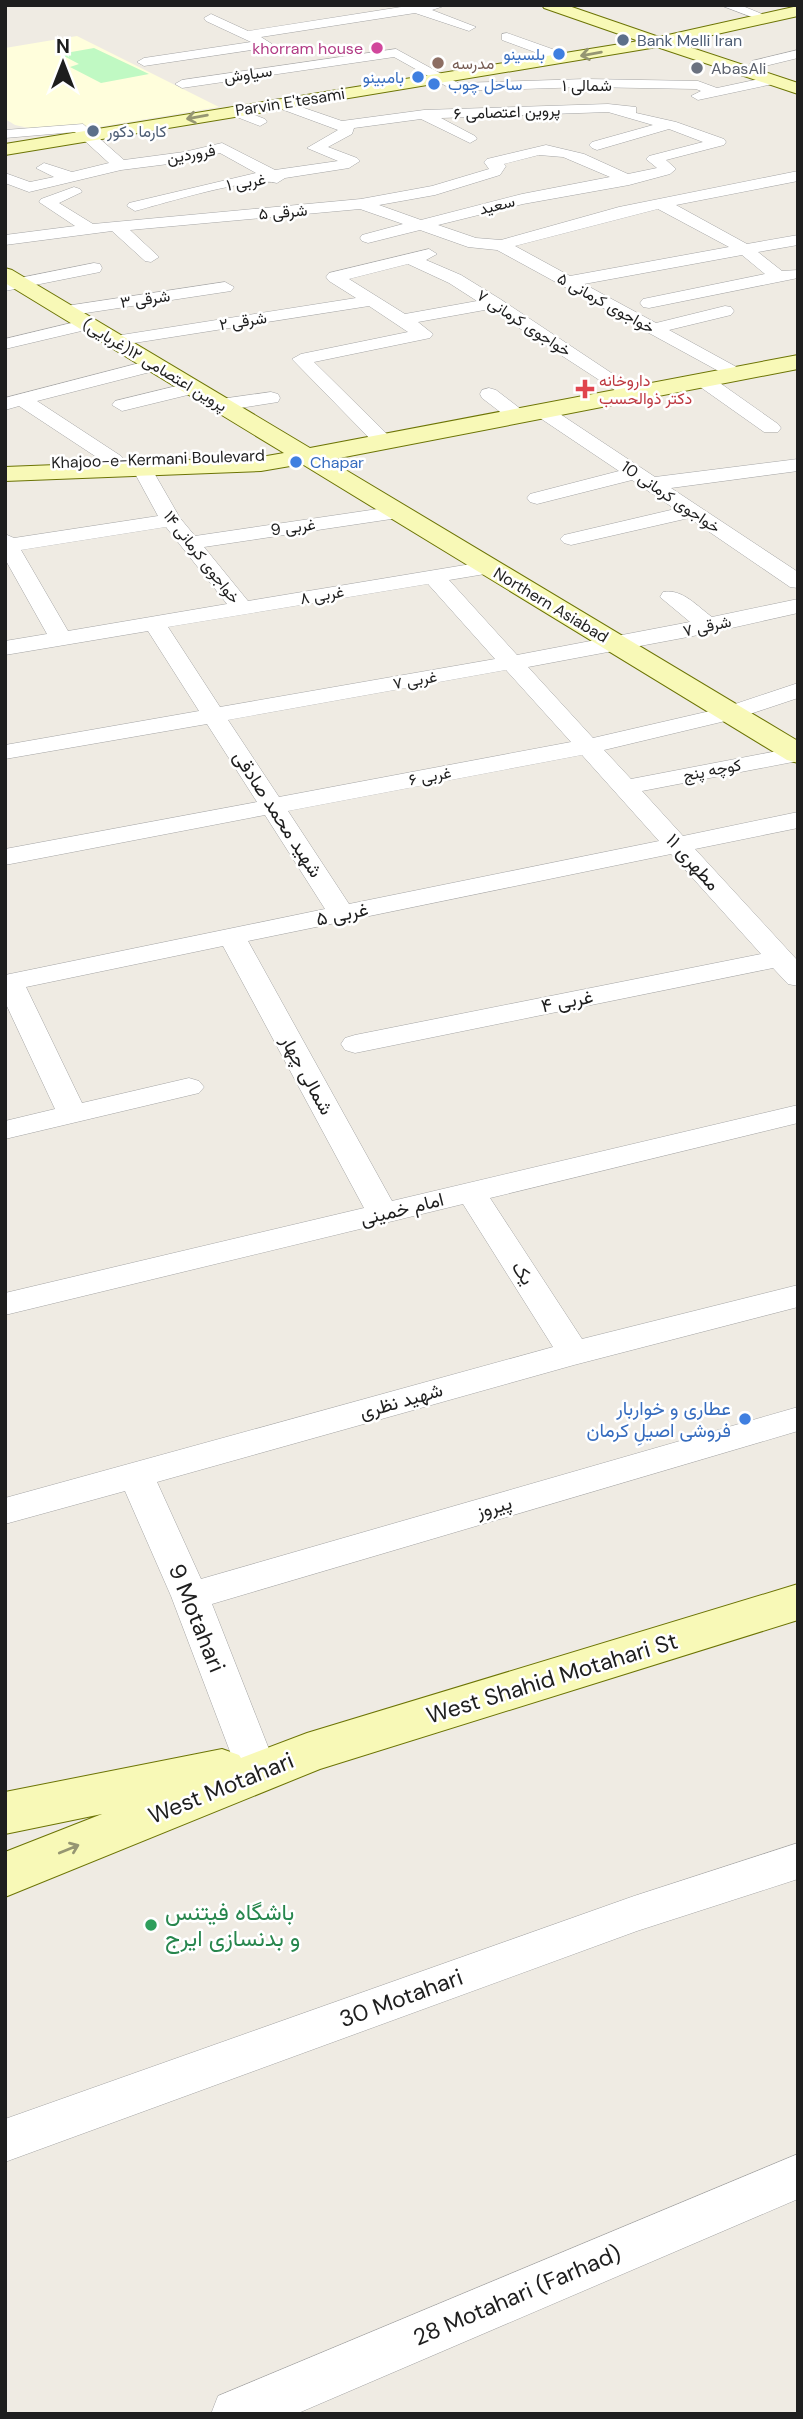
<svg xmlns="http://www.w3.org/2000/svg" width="803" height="2419" viewBox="0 0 803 2419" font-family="'DM Sans',Vazirmatn,sans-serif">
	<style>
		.education { fill: #fffedc }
		.park { fill: #c0f9c3 }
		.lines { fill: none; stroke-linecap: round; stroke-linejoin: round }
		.street-casing { stroke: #a5a5a5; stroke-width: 1 }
		.secondary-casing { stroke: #6c7405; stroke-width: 2 }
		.street { fill: #fff; fill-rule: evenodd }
		.secondary { fill: #f8f9b7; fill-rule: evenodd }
		.oneway { stroke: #969672 }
		.service-dot { fill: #5c6f8a; stroke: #fff; stroke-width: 2.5 }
		.hotel-dot { fill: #d1479c; stroke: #fff; stroke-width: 2.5 }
		.shop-dot { fill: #3f7fe0; stroke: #fff; stroke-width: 2.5 }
		.education-dot { fill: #8d6e63; stroke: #fff; stroke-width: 2.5 }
		.worship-dot { fill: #6b7280; stroke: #fff; stroke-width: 2.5 }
		.health-dot { fill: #e0444e; stroke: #fff; stroke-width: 2.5 }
		.leisure-dot { fill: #2e9e5b; stroke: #fff; stroke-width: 2.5 }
		.labels { text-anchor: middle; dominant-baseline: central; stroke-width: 5; stroke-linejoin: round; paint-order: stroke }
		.far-service-label { font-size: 16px; fill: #4e5e75; stroke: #fff; text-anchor: start }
		.far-hotel-label { font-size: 16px; fill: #b23c85; stroke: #fff; text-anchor: end }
		.far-shop-label { font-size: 16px; fill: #366cbe; stroke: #fff; text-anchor: end }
		.far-education-label { font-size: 16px; fill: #785e54; stroke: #fff; text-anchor: start }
		.far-worship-label { font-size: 16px; fill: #5b616d; stroke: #fff; text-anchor: start }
		.far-street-label { font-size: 16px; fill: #1e1e1e; stroke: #fff }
		.far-health-label { font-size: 16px; fill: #be3a42; stroke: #fff; text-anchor: start }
		.street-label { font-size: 19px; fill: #1e1e1e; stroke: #fff }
		.shop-label { font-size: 19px; fill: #366cbe; stroke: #fff; text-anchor: end }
		.near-street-label { font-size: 23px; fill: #1e1e1e; stroke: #fff }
		.near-leisure-label { font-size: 23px; fill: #27864d; stroke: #fff; text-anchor: start }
	</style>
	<rect width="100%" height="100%" fill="#efebe3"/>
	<!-- education -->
	<path class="education" d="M77,36L219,107L56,134L15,125L5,119V48Z"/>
	<!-- park -->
	<path class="park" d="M94,48L149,74L101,83L70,67L79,64L60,54Z"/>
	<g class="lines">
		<defs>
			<g id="street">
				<path d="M414,5H447L432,10L476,27L469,31L415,13L261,37L272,44L265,48L144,66L137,62L144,58L251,42L206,21L204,18L211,14L248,31Z"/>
				<path d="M720,5H740L772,18L765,22Z"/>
				<path d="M507,33L569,55L571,58L569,61H559L502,40V34Z"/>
				<path d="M396,49L458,83L586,79L698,81L717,88L773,76L780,80L773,84L698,100L691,96L701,91L696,89L586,87L455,91L394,57L182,88L175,84L182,80Z"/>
				<path d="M798,50V58L757,68L750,64L752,61Z"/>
				<path d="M278,99L342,121L424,110L608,104L636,107V113L676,122L724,139L726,142L724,145L666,160L676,169L670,174L629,185L523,204L438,225L476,238L501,240L619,207L798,171V181L676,205L747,244L798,235V245L758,252L782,271L798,270V278L649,308L643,307L640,303L643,299L765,274L742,255L584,284L656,323L725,306L731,307L734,311L731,315L669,330L742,370L744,374L735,380L497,250L468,247L420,230L368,243L362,241L360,238L362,235L403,224L360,209L130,230L159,257L151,262L145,261L112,231L5,245V235L75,226L39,202L41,199L74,187L80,189L82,192L59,203L93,224L361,199L432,186L489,169L484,162L487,159L546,145L584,154L628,174L657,168L646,159L649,156L703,142L669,129L597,150L592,148L589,145L592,142L653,125L608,112L441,118L475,136L477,139L470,143L421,119L354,128L352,134L328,147L357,158L360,161L349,168L285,178L277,183C252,176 165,203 135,211L127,206L129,203L256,173L220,153L184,162L121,170L29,192L5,183V173L30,182L54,177L36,168L44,163L72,172L109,163L75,132L5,138V130L83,124L124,160L184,152L222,143L275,170L338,161L307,148L338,130L273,106L271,103L273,100ZM539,155L563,157L610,177L522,194L421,220L379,205L435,195L500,175L506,166L504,164ZM658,209L729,247L570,276L515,246Z"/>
				<path d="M234,107L265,119L267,122L260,126L229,114L227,111L229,108Z"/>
				<path d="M429,249L437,254L426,260L461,275L500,299L643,394L641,398H627L490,309L418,322L433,334L430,338L314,362L392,439L395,443L385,449L378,447L292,359L301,354L408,332L369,306L115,346L106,341L115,336L356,298L329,281L326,277L329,273ZM408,264L449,283L477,301L405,314L349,279Z"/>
				<path d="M94,263L100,264L102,268L100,272L5,291V281Z"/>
				<path d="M225,282L234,287L231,291L66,316L57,311L66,306Z"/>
				<path d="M88,319L97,324L94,328L5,349V339Z"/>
				<path d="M155,359L162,361L164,365L162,369L37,401L121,456L124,460L121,464H107L19,406L5,410V398Z"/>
				<path d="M703,374L710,376L778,424L781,428L778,432H764L696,384L694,380Z"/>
				<path d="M193,382L202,388L200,392L122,411L112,405L115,401Z"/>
				<path d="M489,388L496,390L526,413L529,417L526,421H512L482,398L480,394L482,390Z"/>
				<path d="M271,392L278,394L280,398L278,402L221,411L211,405L221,399Z"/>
				<path d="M544,406L551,408L655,477L798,459V471L671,488L798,572V588L790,587L689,518L571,545L564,543L560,539L564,535L675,509L632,480L537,504L530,502L527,498L530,494L619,471L537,416L534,412Z"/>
				<path d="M142,462L149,464L180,518L195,536L398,506L405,508L408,512L405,516L398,518L204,547L248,601L489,561L497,562L500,567L497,572L449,580L517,655L690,622L660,597L663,592C682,588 698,607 712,617L798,599V613L709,633L528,667L593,738L723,708L798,683V698L738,718L604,750L631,779L798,747V761L642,791L683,836L798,812V828L695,849L798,961V986L788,984L773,968L355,1053L345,1050L341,1044L345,1038L355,1035L761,954L671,854L248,941L392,1201L798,1105V1123L490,1198L582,1339L798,1285V1307L574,1365L157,1482L201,1579L798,1407V1431L212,1604L274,1762L268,1774L254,1778L240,1774L234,1762L171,1596L125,1491L5,1524V1498L553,1347L463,1204L5,1315V1293L364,1208L223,946L26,987L82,1103L189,1078L199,1081L204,1087L199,1093L5,1139V1121L55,1109L5,1002V975L325,909L265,815L5,865V849L257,802L207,724L5,759V745L199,711L148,631L5,655V641L47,634L5,559V534L14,538L158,516L132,468L135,464ZM166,527L227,604L68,631L21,550ZM428,584L495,659L220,707L168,627ZM506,670L571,742L279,797L228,720ZM582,755L659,841L349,904L288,811Z"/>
				<path d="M798,1843V1879L637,1931L5,2162V2119L634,1896Z"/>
				<path d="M798,2154V2199L296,2414H211L218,2396Z"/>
			</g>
			<g id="secondary">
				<path d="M542,5H566L659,37L798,6V16L677,43L798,83V94L657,47L5,155V144L639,41L544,8Z"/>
				<path d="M5,268L12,270L310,448L798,355V369L329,460L798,741V763L787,760L302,464L261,471L5,481V467L261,457L284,453L5,283Z"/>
				<path d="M798,1584V1620L320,1769L5,1897V1852L102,1814L5,1834V1792L222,1749L239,1755L241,1758L307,1733Z"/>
			</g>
		</defs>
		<!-- street casing -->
		<use href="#street" class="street-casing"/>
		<!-- secondary casing -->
		<use href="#secondary" class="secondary-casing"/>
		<!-- street -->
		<use href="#street" class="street"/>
		<!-- secondary -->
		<use href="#secondary" class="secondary"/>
	</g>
	<!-- one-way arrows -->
	<defs><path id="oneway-shaft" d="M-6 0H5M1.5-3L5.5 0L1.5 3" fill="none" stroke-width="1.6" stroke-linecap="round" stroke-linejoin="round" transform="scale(1.75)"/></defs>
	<g class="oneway">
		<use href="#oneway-shaft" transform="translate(591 54) rotate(170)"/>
		<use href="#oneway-shaft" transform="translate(197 117) rotate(170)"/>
		<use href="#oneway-shaft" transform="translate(69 1849) rotate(-22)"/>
	</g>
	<!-- markers -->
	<g class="service-dot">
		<circle cx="623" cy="40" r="7"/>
		<circle cx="93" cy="131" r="7"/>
	</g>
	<circle class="hotel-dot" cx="377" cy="48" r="7"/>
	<g class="shop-dot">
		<circle cx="559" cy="54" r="7"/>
		<circle cx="418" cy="77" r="7"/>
		<circle cx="434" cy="84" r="7"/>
		<circle cx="296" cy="462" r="7"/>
		<circle cx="745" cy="1419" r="7"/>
	</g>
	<circle class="education-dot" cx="438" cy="63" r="7"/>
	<circle class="worship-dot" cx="697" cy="68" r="7"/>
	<path class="health-dot" d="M581.5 378.5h7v7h7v7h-7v7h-7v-7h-7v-7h7z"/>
	<circle class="leisure-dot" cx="151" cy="1925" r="7"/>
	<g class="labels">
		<!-- far-service labels -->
		<g class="far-service-label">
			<text x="637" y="40">Bank Melli Iran</text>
			<text x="107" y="131">کارما دکور</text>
		</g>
		<!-- far-hotel labels -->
		<g class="far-hotel-label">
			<text x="363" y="48">khorram house</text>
		</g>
		<!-- far-shop labels -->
		<g class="far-shop-label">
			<text x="545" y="54">بلسینو</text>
			<text x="404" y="77">بامبینو</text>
			<text x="448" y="84" text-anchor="start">ساحل چوب</text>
			<text x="310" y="462" text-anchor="start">Chapar</text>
		</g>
		<!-- far-education labels -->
		<g class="far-education-label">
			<text x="452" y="63">مدرسه</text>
		</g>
		<!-- far-worship labels -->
		<g class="far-worship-label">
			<text x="711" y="68">AbasAli</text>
		</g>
		<!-- far-street labels -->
		<g class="far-street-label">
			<text transform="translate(248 74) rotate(-8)">سیاوش</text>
			<text x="587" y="85">شمالی ۱</text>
			<text transform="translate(290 102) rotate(-9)">Parvin E'tesami</text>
			<text transform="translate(507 112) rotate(-2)">پروین اعتصامی ۶</text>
			<text transform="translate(191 154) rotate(-10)">فروردین</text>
			<text transform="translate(246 182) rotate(-10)">غربی ۱</text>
			<text transform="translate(497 205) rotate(-14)">سعید</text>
			<text transform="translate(283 212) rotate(-5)">شرقی ۵</text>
			<text transform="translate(145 299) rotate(-8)">شرقی ۳</text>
			<text transform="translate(606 303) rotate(29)">خواجوی کرمانی ۵</text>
			<text transform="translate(243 321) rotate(-9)">شرقی ۲</text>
			<text transform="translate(524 323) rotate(33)">خواجوی کرمانی ۷</text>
			<text transform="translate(155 365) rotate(31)">پروین اعتصامی ۱۲(غربایی)</text>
			<text transform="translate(158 459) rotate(-2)">Khajoo-e-Kermani Boulevard</text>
			<text transform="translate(671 497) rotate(34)">خواجوی کرمانی 10</text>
			<text transform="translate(293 527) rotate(-8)">غربی 9</text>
			<text transform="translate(202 557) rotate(52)">خواجوی کرمانی ۱۴</text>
			<text transform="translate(322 595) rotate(-10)">۸ غربی</text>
			<text transform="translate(551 605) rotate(31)">Northern Asiabad</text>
			<text transform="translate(707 626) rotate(-12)">شرقی ۷</text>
			<text transform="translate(415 680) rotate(-10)">۷ غربی</text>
			<text transform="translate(712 770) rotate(-11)">کوچه پنج</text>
			<text transform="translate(430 776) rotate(-11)">۶ غربی</text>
		</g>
		<!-- far-health labels -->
		<g class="far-health-label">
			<text x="599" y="380">داروخانه<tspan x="599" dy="18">دکتر ذوالحسب</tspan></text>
		</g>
		<!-- street labels -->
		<g class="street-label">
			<text transform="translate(278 814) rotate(57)">شهید محمد صادقی</text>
			<text transform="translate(693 862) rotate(48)">مطهری ۱۱</text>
			<text transform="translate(342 914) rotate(-12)">۵ غربی</text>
			<text transform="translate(567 1001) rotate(-11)">۴ غربی</text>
			<text transform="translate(307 1075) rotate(61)">شمالی چهار</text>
			<text transform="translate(402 1209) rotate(-14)">امام خمینی</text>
			<text transform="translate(523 1273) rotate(57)">یک</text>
			<text transform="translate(401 1401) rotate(-16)">شهید نظری</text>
			<text transform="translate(494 1507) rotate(-16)">پیروز</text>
		</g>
		<!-- shop labels -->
		<g class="shop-label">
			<text x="731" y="1408">عطاری و خواربار<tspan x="731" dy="22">فروشی اصیلِ کرمان</tspan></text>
		</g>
		<!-- near-street labels -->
		<g class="near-street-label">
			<text transform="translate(197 1618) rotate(68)">9 Motahari</text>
			<text transform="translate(552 1678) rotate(-17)">West Shahid Motahari St</text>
			<text transform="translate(221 1788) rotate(-22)">West Motahari</text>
			<text transform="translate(401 1998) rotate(-20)">30 Motahari</text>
			<text transform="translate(517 2295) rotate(-23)">28 Motahari (Farhad)</text>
		</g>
		<!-- near-leisure labels -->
		<g class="near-leisure-label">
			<text x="165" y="1912">باشگاه فیتنس<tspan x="165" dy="26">و بدنسازی ایرج</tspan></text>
		</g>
	</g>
	<!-- border -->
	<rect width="803" height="2419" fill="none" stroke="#1e1e1e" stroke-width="14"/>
	<!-- north arrow -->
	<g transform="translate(63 63)" stroke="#ffffff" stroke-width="5" paint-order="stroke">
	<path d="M0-5L12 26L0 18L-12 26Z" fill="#1e1e1e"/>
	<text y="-10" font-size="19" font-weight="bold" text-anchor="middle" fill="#1e1e1e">N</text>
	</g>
</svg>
